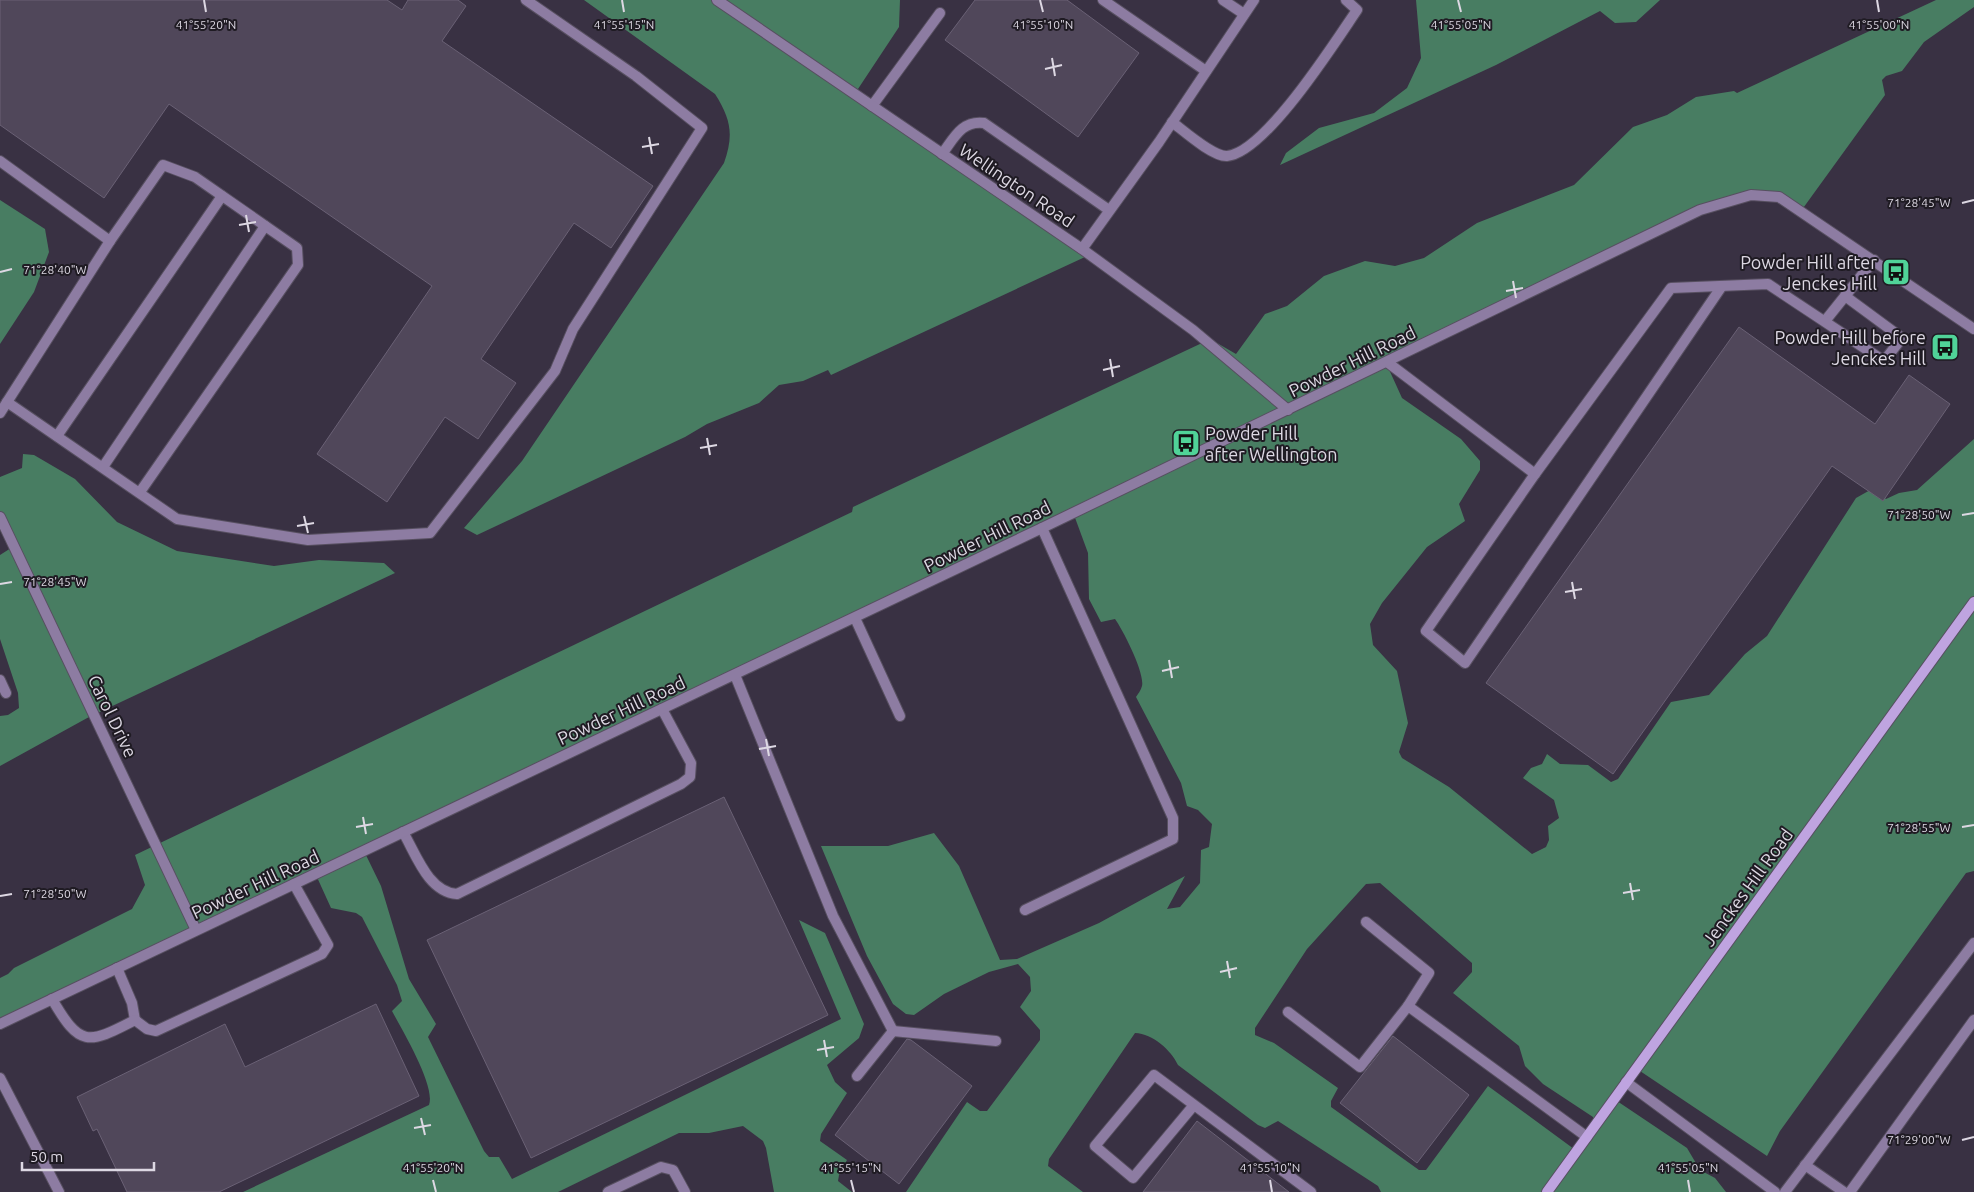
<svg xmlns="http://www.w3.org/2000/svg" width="1974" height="1192" viewBox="0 0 1974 1192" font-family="Ubuntu,sans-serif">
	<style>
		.forest { fill: #487d62; fill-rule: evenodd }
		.building { fill: #50475a; stroke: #6a6175 }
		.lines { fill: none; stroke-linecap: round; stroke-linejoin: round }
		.lane-casing { stroke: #574f60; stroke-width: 12 }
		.street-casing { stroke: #574f60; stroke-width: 12 }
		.secondary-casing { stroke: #574f60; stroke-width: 12 }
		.lane { stroke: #8d7ca2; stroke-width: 10 }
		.street { stroke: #8d7ca2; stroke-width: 10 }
		.secondary { stroke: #bfa4e0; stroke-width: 10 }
		.ticks { fill: none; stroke: #ddd8e3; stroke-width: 2 }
		.labels { text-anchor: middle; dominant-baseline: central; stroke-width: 4; stroke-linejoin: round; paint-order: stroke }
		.street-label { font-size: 18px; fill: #ddd8e3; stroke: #1f1b23 }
		.poi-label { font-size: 18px; fill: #ddd8e3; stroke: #1f1b23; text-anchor: end }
		.ticks-label { font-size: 12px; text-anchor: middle; fill: #ddd8e3; stroke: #1f1b23; stroke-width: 4; stroke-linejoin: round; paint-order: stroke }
	</style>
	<rect width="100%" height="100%" fill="#393143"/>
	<!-- forest -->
	<g class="forest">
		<path d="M584,0H900L899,27L854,95L1085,257L831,375L828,370L803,381L779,385L759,403L707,424L685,437L477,535L464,528L522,461L724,163C734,135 731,119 715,94Z"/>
		<path d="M1416,0H1660L1636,22L1615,23L1600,11L1496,65L1280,165L1286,153L1319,128L1374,113L1407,88L1421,58Z"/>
		<path d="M1936,0H1974V7L1924,42L1902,71L1886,76L1882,80L1885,95L1801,211L1780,198L1758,195L1695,212L1387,365L1402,398L1461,439L1480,461V470L1459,504L1465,521L1427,547L1382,603L1370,624L1373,645L1397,671L1408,723L1399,752L1402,758L1449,787L1532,854L1546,847L1549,840L1548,826L1559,818L1554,800L1523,778L1531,768L1542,764L1547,754L1560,764L1588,765L1611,782L1618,779L1671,702L1709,695L1745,654L1767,636L1856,498L1872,489L1886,499L1899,493L1917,490L1974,439V871L1966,873L1780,1131L1767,1156L1634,1067L1614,1099L1687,1148L1700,1170L1715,1178L1726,1192H1381L1378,1186L1278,1121L1265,1128L1258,1125L1178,1065C1171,1050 1153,1034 1135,1033L1049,1159L1048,1166L1083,1192H906L967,1102L980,1111H987L1040,1040V1030L1020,1007L1031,991L1030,977L1018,964L989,972L944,994L914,1015L906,1014L893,1004L867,956L821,846H888L934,833L959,866L1000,960L1017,959L1099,923L1185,876L1167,909L1180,907L1200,883L1201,850L1209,847L1212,824L1198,810L1187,806L1181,783L1136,697C1138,694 1141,690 1142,686C1145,673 1123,630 1115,619L1101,622L1089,599L1088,553L1074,515L364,851L381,886L409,979L436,1024L428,1037L484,1151L489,1157H499L512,1179L841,1019L799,920L825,933L864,1024L859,1038L827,1065L835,1082L847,1093L821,1134L820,1141L847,1160L839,1175L838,1181L852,1192H774L766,1148L763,1141L743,1126L709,1133H679L558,1192H243L429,1105C436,1086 402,1030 392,1011L402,1001L397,985L362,917L356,913L331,908L316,875L0,1025V978L8,974L14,968L132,909L145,885L135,855L852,512L853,507L1202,343L1205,336L1236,354L1265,314L1287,306L1324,276L1365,261L1395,266L1424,258L1477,223L1574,185L1633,127L1667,115L1696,97L1734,91L1737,93ZM1380,883L1472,963V972L1453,993L1519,1046L1525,1066L1543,1084L1593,1117V1123L1574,1149L1488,1086L1426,1170H1419L1331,1107V1101L1338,1088L1274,1043L1255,1035V1028L1307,949L1366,884Z"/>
		<path d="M0,200L45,229L49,252L34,292L0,344Z"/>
		<path d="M23,454L34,455L75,479L117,522L177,551L274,566L319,560L384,563L395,573L89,717L0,766V716L8,715L19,708L18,693L0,639V555L11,548L0,523V477L22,468Z"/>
	</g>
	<!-- building -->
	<g class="building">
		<path d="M0,0H387L402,10L408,0H458L466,6L442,41L653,186L611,248L574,223L481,359L516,383L478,439L445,417L387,502L317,454L432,286L169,104L104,198L0,125Z"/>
		<path d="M975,0H1067L1139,53L1078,137L945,40Z"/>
		<path d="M1739,327L1875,424L1909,375L1950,404L1883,501L1832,466L1613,774L1486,683Z"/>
		<path d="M724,797L828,1015L531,1158L427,940Z"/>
		<path d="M376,1004L419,1096L219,1192H127L97,1129L93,1131L77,1097L225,1024L245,1067Z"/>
		<path d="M1393,1036L1469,1095L1417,1163L1340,1103Z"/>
		<path d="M907,1039L911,1040L972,1086L899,1184L835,1135Z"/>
		<path d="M1197,1121L1289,1192H1143Z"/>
	</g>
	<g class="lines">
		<defs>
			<g id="lane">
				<path d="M1103,0L1206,71"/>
				<path d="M1223,0L1244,14"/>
				<path d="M872,106L940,13"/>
				<path d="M1172,122C1184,131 1213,157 1227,156C1265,153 1335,42 1357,10L1346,0"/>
				<path d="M942,154C954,138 962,120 984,123L1109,210"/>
				<path d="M0,161L110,241"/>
				<path d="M1082,249L1159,142L1254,0"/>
				<path d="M1825,321L1874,260"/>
				<path d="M1387,362L1535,474L1426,631L1465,663L1722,286"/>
				<path d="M7,402L177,519L308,540L430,533L555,371L573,329L702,128L636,76L526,0"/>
				<path d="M0,413L110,241L163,165L195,177L297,248L298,265L140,492"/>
				<path d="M57,436L222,196"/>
				<path d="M103,467L265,226"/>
				<path d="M1535,474L1671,288L1768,284L1884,361L1902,338L1845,296"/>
				<path d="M855,618L900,716"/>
				<path d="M735,675L833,916L893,1031L857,1076"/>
				<path d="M0,680L6,693"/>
				<path d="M403,832C416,854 428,892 457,894L681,784L690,777L691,763L662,709"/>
				<path d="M1025,910L1173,839V818L1042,528"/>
				<path d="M1366,922L1429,973L1408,1006"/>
				<path d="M117,968L132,1003L135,1020"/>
				<path d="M52,999C80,1047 87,1045 135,1020L147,1029L156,1031L322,954L328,945L294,884"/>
				<path d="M1288,1012L1360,1067L1408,1006L1587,1137"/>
				<path d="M893,1031L996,1041"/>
				<path d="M0,1078L59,1192"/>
				<path d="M1626,1082L1775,1192"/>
				<path d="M1194,1105L1133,1178L1095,1146L1154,1075L1311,1192"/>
				<path d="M1805,1165L1844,1192"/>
				<path d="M608,1192L661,1167L673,1170L685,1192"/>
				<path d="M1785,1192L1974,943"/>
				<path d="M1850,1192L1974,1020"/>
			</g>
			<g id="street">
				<path d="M717,0L1082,249L1193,330L1288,410"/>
				<path d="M0,517L196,930"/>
				<path d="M0,1024L1042,528L1700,210L1751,195L1779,197L1974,329"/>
			</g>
			<path id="secondary" d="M1547,1192L1974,602"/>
		</defs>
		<!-- lane casing -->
		<use href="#lane" class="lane-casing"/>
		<!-- street casing -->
		<use href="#street" class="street-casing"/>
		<!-- secondary casing -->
		<use href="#secondary" class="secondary-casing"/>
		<!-- lane -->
		<use href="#lane" class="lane"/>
		<!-- street -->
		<use href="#street" class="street"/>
		<!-- secondary -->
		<use href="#secondary" class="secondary"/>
	</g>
	<!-- ticks -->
	<path class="ticks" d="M204,0L206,12M622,0L624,12M1040,0L1043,12M1458,0L1461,12M1877,0L1879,12M1052,58L1055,76M1045,69L1062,65M649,137L652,154M642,147L659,144M1962,203L1974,200M246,215L249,232M239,225L256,222M0,272L12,269M1513,281L1516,298M1506,291L1523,288M1110,359L1113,377M1103,370L1120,366M707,438L710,455M700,448L717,445M1962,515L1974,513M304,516L308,533M297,526L314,523M1572,582L1575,599M0,584L12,582M1565,592L1582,589M1169,660L1172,678M1162,671L1179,667M766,739L769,756M759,749L776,746M363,817L366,834M356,827L373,824M1962,827L1974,825M1630,883L1633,900M1623,893L1640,890M0,896L12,894M1227,961L1230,978M1220,972L1237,968M824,1040L827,1057M817,1050L834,1047M421,1118L425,1135M414,1128L431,1125M1962,1140L1974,1137M433,1180L436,1192M851,1180L854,1192M1270,1180L1272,1192M1688,1180L1690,1192"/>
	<!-- icons -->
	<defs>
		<symbol id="bus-square" viewBox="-11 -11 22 22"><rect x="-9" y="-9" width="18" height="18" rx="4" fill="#50d398" stroke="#1f1b23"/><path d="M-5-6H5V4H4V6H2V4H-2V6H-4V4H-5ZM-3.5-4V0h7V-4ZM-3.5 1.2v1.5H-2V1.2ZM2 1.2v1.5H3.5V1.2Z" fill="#111"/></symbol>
	</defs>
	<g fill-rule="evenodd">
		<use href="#bus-square" x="1880" y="256" width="32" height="32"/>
		<use href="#bus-square" x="1929" y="331" width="32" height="32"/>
		<use href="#bus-square" x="1170" y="427" width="32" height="32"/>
	</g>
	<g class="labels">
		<!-- street labels -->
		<g class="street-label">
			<text transform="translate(1017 185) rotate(34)">Wellington Road</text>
			<text transform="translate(1352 361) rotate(-26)">Powder Hill Road</text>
			<text transform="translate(987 536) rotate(-26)">Powder Hill Road</text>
			<text transform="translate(621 710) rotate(-25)">Powder Hill Road</text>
			<text transform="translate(113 716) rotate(64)">Carol Drive</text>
			<text transform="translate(255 884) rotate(-25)">Powder Hill Road</text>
			<text transform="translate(1747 887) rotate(-54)">Jenckes Hill Road</text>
		</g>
		<!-- poi labels -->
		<g class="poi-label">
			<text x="1877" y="262">Powder Hill after<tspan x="1877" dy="21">Jenckes Hill</tspan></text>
			<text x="1926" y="337">Powder Hill before<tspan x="1926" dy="21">Jenckes Hill</tspan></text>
			<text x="1205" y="433" text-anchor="start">Powder Hill<tspan x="1205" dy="21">after Wellington</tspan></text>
		</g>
	</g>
	<g class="ticks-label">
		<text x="206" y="29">41°55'20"N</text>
		<text x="624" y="29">41°55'15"N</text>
		<text x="1043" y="29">41°55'10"N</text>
		<text x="1461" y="29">41°55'05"N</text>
		<text x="1879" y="29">41°55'00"N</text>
		<text x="1919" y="207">71°28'45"W</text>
		<text x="55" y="274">71°28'40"W</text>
		<text x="1919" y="519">71°28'50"W</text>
		<text x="55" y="586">71°28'45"W</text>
		<text x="1919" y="832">71°28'55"W</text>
		<text x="55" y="898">71°28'50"W</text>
		<text x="1919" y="1144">71°29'00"W</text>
		<text x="433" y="1172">41°55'20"N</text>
		<text x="851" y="1172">41°55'15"N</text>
		<text x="1270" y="1172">41°55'10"N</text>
		<text x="1688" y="1172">41°55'05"N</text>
	</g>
	<!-- scale -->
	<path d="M22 1162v8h132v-8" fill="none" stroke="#ddd8e3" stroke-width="2.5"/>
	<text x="30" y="1162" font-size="15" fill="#ddd8e3" stroke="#1f1b23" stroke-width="4" paint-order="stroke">50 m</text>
</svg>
